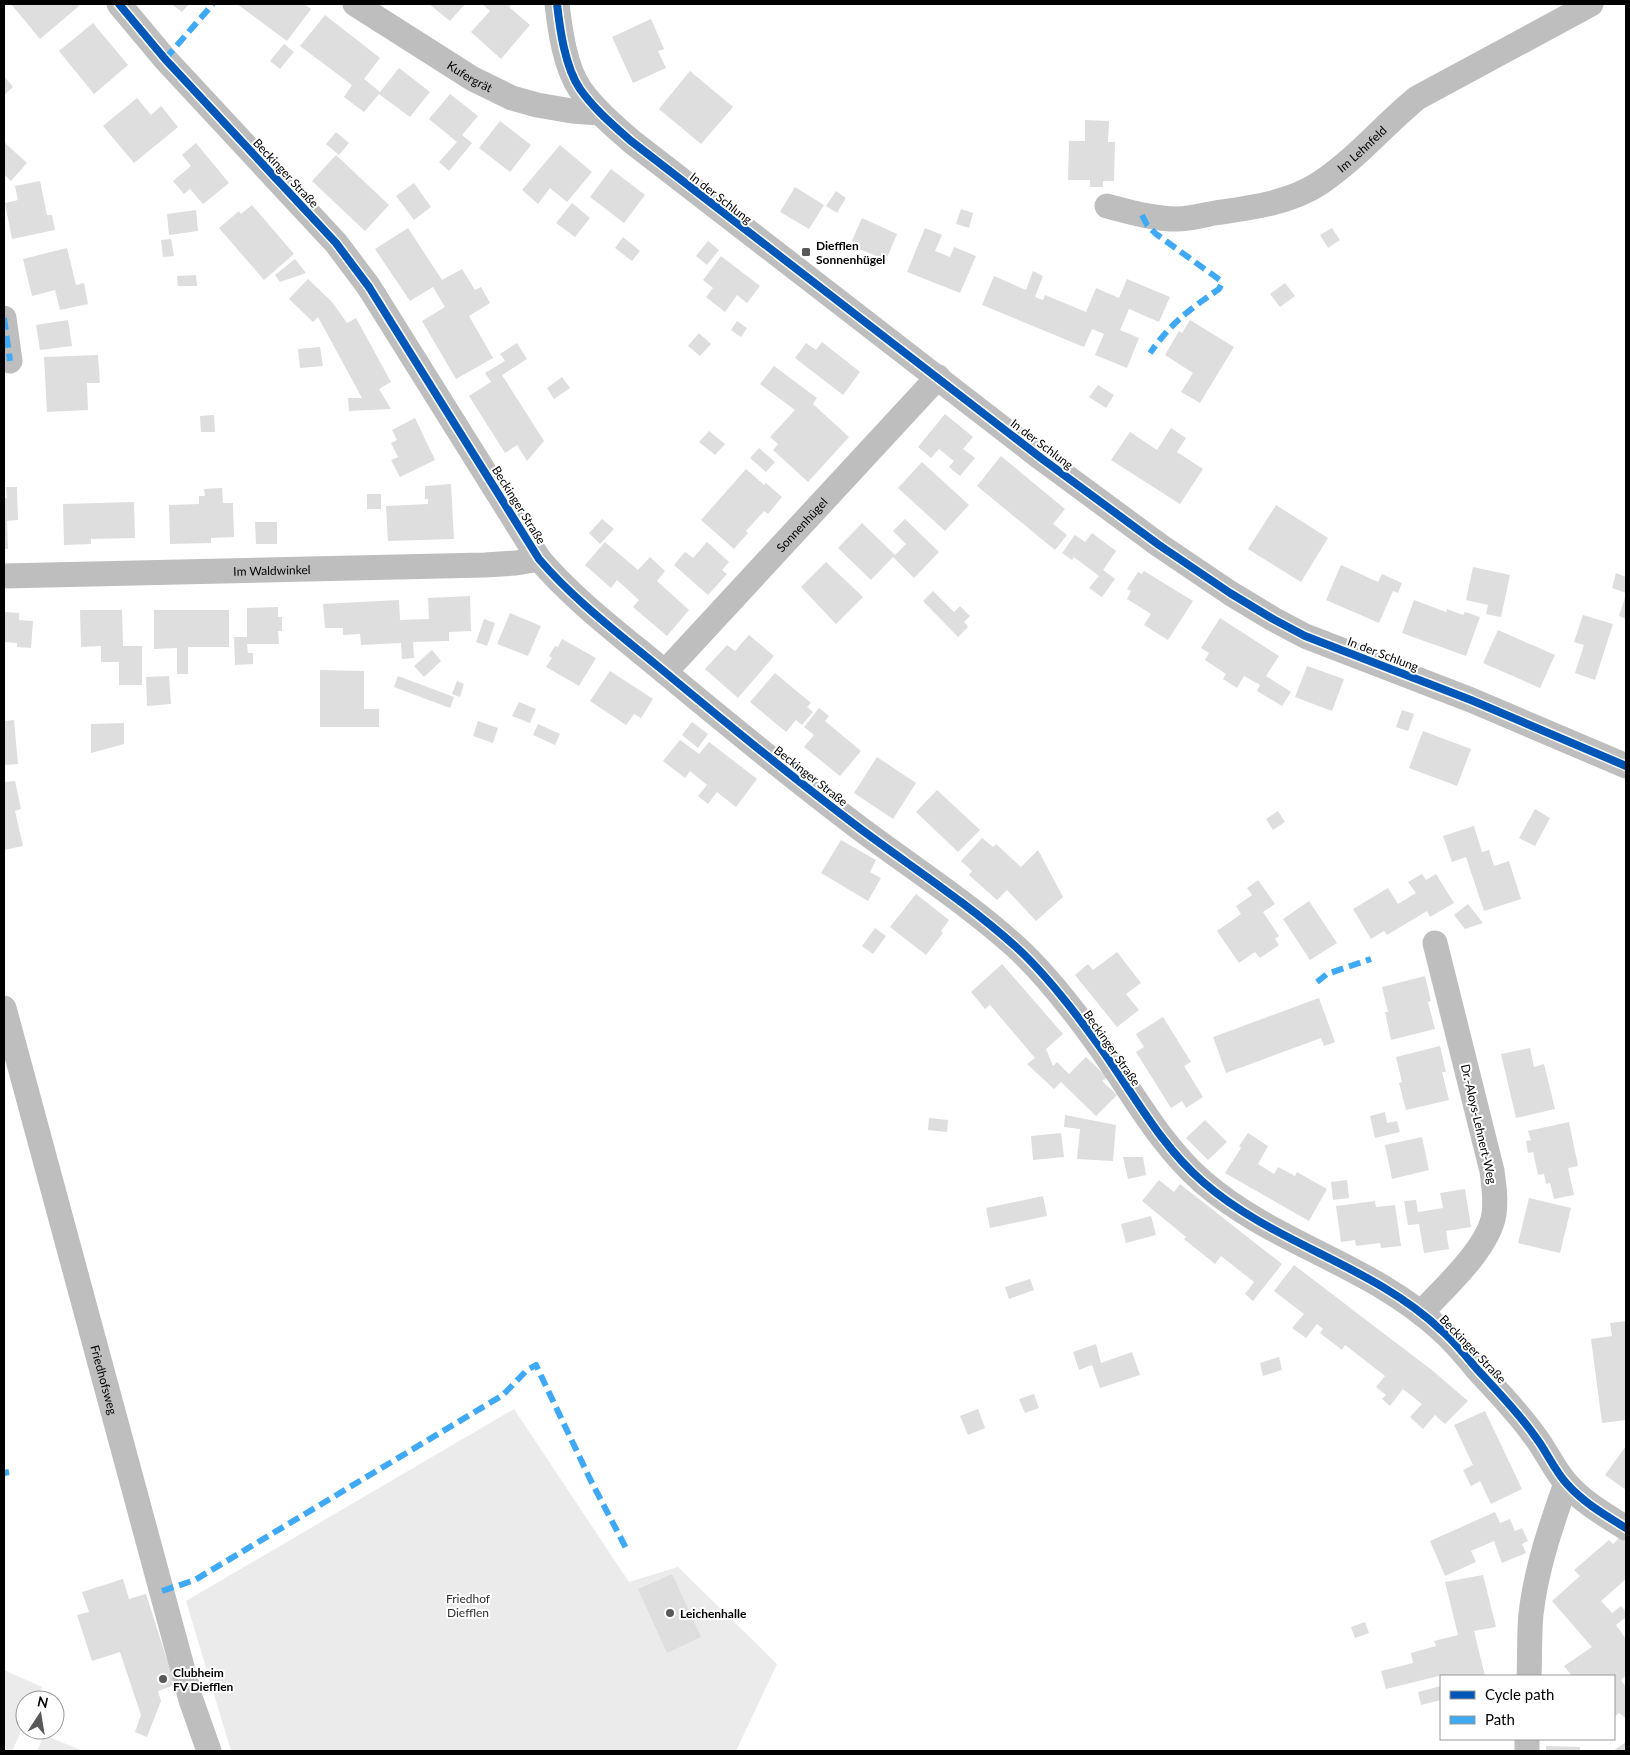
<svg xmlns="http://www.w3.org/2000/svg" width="1630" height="1755" viewBox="0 0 1630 1755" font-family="Lato,sans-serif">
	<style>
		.green { fill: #ebebeb }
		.building { fill: #dedede }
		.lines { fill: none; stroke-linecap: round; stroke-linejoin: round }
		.minor { stroke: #bebebe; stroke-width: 25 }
		.quiet { stroke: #3fa9f5; stroke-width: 6; stroke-dasharray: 12 6; stroke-linecap: butt }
		.cycleway-casing { stroke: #fff; stroke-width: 11 }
		.cycleway { stroke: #0057b8; stroke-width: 8 }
		.poi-dot { fill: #595959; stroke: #fff; stroke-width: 2 }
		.labels { text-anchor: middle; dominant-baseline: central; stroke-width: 4; stroke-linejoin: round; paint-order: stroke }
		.street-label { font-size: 12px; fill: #000; stroke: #fff }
		.poi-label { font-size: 12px; font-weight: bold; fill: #000; stroke: #fff; text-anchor: start }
		.park-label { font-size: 12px; fill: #313131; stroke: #fff }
	</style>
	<rect width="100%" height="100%" fill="#fff"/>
	<!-- green -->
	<g class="green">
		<path d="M514,1409L629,1582L678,1567L777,1664L736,1751H231L186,1601Z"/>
		<path d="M4,1670L42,1687L36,1700H25V1723L12,1751H4Z"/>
		<path d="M44,1735L83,1751H37Z"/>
	</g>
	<!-- building -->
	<g class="building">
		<path d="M11,4H78L79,6L40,39Z"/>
		<path d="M171,4H189L182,12Z"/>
		<path d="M237,4H304L311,9L287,41Z"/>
		<path d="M429,4H465L450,21Z"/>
		<path d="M482,4H512L509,7L530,25L501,59L471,32L490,11Z"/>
		<path d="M325,15L380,58L364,79L380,92L399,68L430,92L410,117L379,94L364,112L344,97L352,85L300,46Z"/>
		<path d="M651,19L664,49L658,51L666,68L633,83L612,37Z"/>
		<path d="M93,23L128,65L94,94L59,51Z"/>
		<path d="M284,44L294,52L280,69L270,61Z"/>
		<path d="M690,71L733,107L701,144L659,109Z"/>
		<path d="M4,76L13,87L4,95Z"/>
		<path d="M450,94L478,116L462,135L472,143L449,171L439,162L457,142L429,119Z"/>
		<path d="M137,98L151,115L161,106L178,127L134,163L103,126Z"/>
		<path d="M1085,120L1109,121L1108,142H1115L1114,181H1103V187H1090V180H1068L1069,141H1085Z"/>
		<path d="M500,121L531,145L510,172L479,148Z"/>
		<path d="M336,132L349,143L339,155L326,144Z"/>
		<path d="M4,142L27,163L11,181L4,174Z"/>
		<path d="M196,143L229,183L203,204L190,189L184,194L173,181L191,166L182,155Z"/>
		<path d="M560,145L592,172L567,202L550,188L538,204L522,190Z"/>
		<path d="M336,155L389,205L365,231L312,181Z"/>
		<path d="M611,169L645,195L624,223L590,197Z"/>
		<path d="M40,181L47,215H52L55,230L12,239L5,203L18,200L15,186Z"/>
		<path d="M414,183L431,207L414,220L396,196Z"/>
		<path d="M795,187L824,205L809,229L780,212Z"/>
		<path d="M836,191L846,198L837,213L826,206Z"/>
		<path d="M572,203L590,218L575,237L556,223Z"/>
		<path d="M252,205L294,254L264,280L219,228L239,211L241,214Z"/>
		<path d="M961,209L973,213L969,228L956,224Z"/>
		<path d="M196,210L198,231L169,235L167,214Z"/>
		<path d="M862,218L897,234L886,260L850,245Z"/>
		<path d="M408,228L442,280L462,269L475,290L481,287L490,303L469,316L493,358L456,379L422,321L445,307L433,287L410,301L375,249Z"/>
		<path d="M925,228L942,235L935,251L950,257L954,247L976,256L960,293L907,272Z"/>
		<path d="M1332,228L1340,240L1328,248L1320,235Z"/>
		<path d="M623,237L640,251L632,261L615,248Z"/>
		<path d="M171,239L174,256L163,257L161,240Z"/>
		<path d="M708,241L719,250L707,265L696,256Z"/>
		<path d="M67,248L76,285L84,283L88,304L60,310L55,290L32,296L23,259Z"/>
		<path d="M721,256L760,286L747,303L737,295L725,312L706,297L713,288L703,280Z"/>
		<path d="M295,259L306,273L280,282L275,275Z"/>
		<path d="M1033,271L1043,276L1035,297L1043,300L1045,295L1086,312L1096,288L1119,298L1127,279L1170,297L1159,322L1129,309L1120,330L1139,338L1127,368L1095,355L1104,334L1092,329L1084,347L982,305L994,276L1026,290Z"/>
		<path d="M196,275L197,286H178L177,276Z"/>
		<path d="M308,279L332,302L347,323L356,318L391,382L379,389L391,409L349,411L348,398H362L318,317L313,322L289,299Z"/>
		<path d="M1285,283L1295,296L1280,307L1270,294Z"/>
		<path d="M68,320L72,346L40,350L36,325Z"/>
		<path d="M1190,320L1234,347L1200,403L1181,392L1193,373L1165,355L1179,331L1182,333Z"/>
		<path d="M737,321L747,328L741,337L731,330Z"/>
		<path d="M699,333L711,344L700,356L688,346Z"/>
		<path d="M822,342L860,372L843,395L795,358L806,343L816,350Z"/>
		<path d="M517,343L527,359L502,375L544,441L527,461L517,445L505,453L469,396L491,382L485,373L505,361L500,354Z"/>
		<path d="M320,347L323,366L300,368L298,349Z"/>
		<path d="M98,355L100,383H87L88,410L47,412L44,357Z"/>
		<path d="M774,366L817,398L813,404L849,437L808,482L773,450L778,444L770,437L795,410L760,384Z"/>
		<path d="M562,377L570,388L554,399L547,388Z"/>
		<path d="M1098,385L1114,395L1106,408L1089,397Z"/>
		<path d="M945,414L973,437L963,449L975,458L960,476L949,467L954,461L939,449L931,458L918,447Z"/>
		<path d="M214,415L215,432H201L200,416Z"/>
		<path d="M415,418L435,460L400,477L391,460L398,457L391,443L397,440L392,430Z"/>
		<path d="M1171,428L1186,438L1177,452L1203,469L1180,504L1111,460L1130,432L1157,450Z"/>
		<path d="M709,431L725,444L715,455L699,442Z"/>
		<path d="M759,448L775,462L766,472L750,458Z"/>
		<path d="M1001,456L1065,509L1053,524L1067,535L1055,550L977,486Z"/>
		<path d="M922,462L969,505L945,531L898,488Z"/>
		<path d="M746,469L764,485L766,483L782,497L768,514L764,511L746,531L748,533L734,549L701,520Z"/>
		<path d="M451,484L454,539L388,541L386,506L428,504V499H425V486Z"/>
		<path d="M6,487H17L18,520L7,521L8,549H4V498H7Z"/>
		<path d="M222,488L223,503H233L234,537L211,538V543L170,544L169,505L199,504V496H205L204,489Z"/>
		<rect x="367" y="494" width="14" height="15"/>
		<path d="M134,502L135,538L91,539V544L64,545L63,504Z"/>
		<path d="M1276,505L1328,538L1301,582L1248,549Z"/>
		<path d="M602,519L614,529L600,544L589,533Z"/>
		<path d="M905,519L939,552L914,578L893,557L871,580L838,548L862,523L895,555L906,544L893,531Z"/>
		<path d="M255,522H277V544H256Z"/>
		<path d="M1092,533L1116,551L1103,570L1115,579L1102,597L1089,588L1099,576L1074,557L1072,560L1062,553L1075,535L1085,542Z"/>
		<path d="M605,542L638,570L650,557L665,571L657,581L689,610L667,636L633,607L639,600L617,580L611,588L585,565Z"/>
		<path d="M707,542L729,562L722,570L727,574L708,595L674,565L685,552L693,558Z"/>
		<path d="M826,562L863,597L836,624L801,587Z"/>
		<path d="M1341,565L1378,582L1382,574L1402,583L1398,593L1393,591L1379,623L1326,600Z"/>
		<path d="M1473,567L1510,575L1501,617L1486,614L1488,605L1466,600Z"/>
		<path d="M1144,571L1193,601L1168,640L1144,625L1151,614L1127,599L1131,591L1127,589L1138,572L1142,574Z"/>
		<path d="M1616,573L1626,577V593L1612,588Z"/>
		<path d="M933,591L954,612L960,606L970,616L964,622L968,627L958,637L923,601Z"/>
		<path d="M1626,594V619L1619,616Z"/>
		<path d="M470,596L471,631L449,632V641L413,642L414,658L402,659L401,643L361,645L360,634L343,635V628H325L323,604L399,600L400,620L429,619L428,598Z"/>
		<path d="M1414,600L1446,612L1447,609L1463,615L1465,612L1480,617L1466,656L1402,633Z"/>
		<path d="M278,607V617H282V631H278L279,644H247L248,653H253V664L235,665L234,637H247V608Z"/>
		<path d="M80,610H122L123,646H142V685H119V662H101V646L81,647Z"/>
		<path d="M154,610H229V647H188V674H177V648L154,649Z"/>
		<path d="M4,612L19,613V620L33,621L31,648L17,647V643L4,642Z"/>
		<path d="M510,613L541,626L528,656L497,644Z"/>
		<path d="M1583,615L1613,624L1595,680L1575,673L1584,645L1574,642Z"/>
		<path d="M1220,618L1279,656L1266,676L1291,692L1282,706L1257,691L1260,685L1244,676L1237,688L1223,679L1226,674L1205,660L1209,653L1201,648Z"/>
		<path d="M484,619L495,623L487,646L476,642Z"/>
		<path d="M1498,630L1555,655L1540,688L1483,663Z"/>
		<path d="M749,635L774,656L738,698L705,669L727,645L735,651Z"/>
		<path d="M562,639L596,658L579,686L546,667L552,658L549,656L555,646L558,647Z"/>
		<path d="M432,650L441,661L424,677L414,666Z"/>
		<path d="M1307,666L1344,679L1332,711L1295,697Z"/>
		<path d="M320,670L364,671V709H379V727H320Z"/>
		<path d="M610,671L653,699L641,718L634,714L626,725L590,701Z"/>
		<path d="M775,673L811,703L807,707L813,712L802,725L796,720L786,732L750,702Z"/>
		<path d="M169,676L171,704L147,706L146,677Z"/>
		<path d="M398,676L454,697L450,708L394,687Z"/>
		<path d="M457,681L464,684L460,697L452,694Z"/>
		<path d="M519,702L536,709L530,723L512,716Z"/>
		<path d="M819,708L829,716L825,721L861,751L840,776L804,747L814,735L804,727Z"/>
		<path d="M1402,710L1414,714L1408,731L1396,727Z"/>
		<path d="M14,720L18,764L4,765V721Z"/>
		<path d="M478,721L498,728L493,743L473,736Z"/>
		<path d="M692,722L708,734L698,748L682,735Z"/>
		<path d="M124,723V744L91,753V724Z"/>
		<path d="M538,724L560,734L555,745L533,735Z"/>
		<path d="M1423,731L1471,749L1457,786L1409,768Z"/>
		<path d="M680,740L699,754L709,742L757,779L736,807L717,792L708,804L698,796L707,785L690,771L685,778L663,761Z"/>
		<path d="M877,757L916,783L893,819L854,793Z"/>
		<path d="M15,781L21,809L15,811L23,846L4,850V782Z"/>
		<path d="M937,790L980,830L958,852L916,812Z"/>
		<path d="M1535,809L1550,818L1535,846L1519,838Z"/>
		<path d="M1278,811L1285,822L1273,830L1266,819Z"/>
		<path d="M1474,826L1482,852L1489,850L1494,866L1509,861L1521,899L1484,911L1466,857L1452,862L1443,836Z"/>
		<path d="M982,838L993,847L996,844L1021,867L1038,850L1063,897L1036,921L1007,890L997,900L969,875L972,871L961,861Z"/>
		<path d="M841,840L876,860L870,872L881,878L868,901L821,873Z"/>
		<path d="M1422,874L1426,880L1436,874L1454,903L1430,917L1427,911L1387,935L1384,931L1371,939L1353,909L1388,888L1398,904L1416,893L1408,882Z"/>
		<path d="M1258,880L1275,904L1263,912L1279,936L1275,939L1279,945L1260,958L1255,952L1239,963L1217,931L1241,914L1236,906L1252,895L1247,888Z"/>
		<path d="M916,894L949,920L941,931L943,933L926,955L890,927Z"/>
		<path d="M1309,901L1337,943L1310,960L1283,919Z"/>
		<path d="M1468,904L1483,923L1465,929L1454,915Z"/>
		<path d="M875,928L886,936L873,954L862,946Z"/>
		<path d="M1117,952L1141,983L1126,994L1139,1010L1117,1027L1075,975L1088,964L1093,970Z"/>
		<path d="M1002,964L1063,1034L1046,1049L1053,1066L1057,1062L1069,1074L1086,1057L1107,1077L1102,1081L1117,1095L1096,1116L1061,1082L1054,1089L1027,1064L1035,1058L990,1005L985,1009L971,992Z"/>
		<path d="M1425,976L1431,1001L1428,1002L1435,1029L1391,1040L1385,1012H1388L1382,987Z"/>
		<path d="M1319,998L1335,1042L1324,1046L1321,1038L1226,1073L1213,1037Z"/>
		<path d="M1163,1017L1191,1062L1184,1066L1203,1097L1186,1108L1182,1101L1171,1108L1136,1052L1144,1047L1136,1034Z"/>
		<path d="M1440,1046L1446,1072H1442L1449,1100L1406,1110L1399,1083L1402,1082L1396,1057Z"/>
		<path d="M1530,1048L1534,1067L1544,1064L1555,1109L1516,1118L1501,1054Z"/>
		<path d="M1385,1112L1387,1123L1397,1121L1400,1132L1375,1138L1370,1116Z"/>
		<path d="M1065,1115L1116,1125L1113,1161L1077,1159L1080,1129L1064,1127Z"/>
		<path d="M929,1118L948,1120L947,1132L928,1130Z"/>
		<path d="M1205,1120L1227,1142L1208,1160L1186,1138Z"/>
		<path d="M1569,1122L1578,1166L1568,1168L1574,1195L1554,1199L1550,1183L1546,1184L1544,1174L1538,1175L1533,1152L1528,1153L1526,1141L1531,1140L1528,1131Z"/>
		<path d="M1061,1133L1064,1157L1033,1160L1031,1136Z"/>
		<path d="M1248,1133L1268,1146L1258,1164L1274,1174L1278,1167L1295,1176L1297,1172L1327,1189L1309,1221L1225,1173L1241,1148L1239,1146Z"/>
		<path d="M1422,1137L1429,1170L1392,1179L1385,1145Z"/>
		<path d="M1123,1157H1143L1146,1175L1128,1179Z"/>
		<path d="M1159,1180L1174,1192L1180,1184L1282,1264L1253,1301L1245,1294L1254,1282L1221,1256L1215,1264L1184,1239L1186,1237L1142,1201Z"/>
		<path d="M1347,1180L1349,1198L1333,1200L1331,1182Z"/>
		<path d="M1465,1189L1471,1227L1446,1231L1449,1249L1424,1253L1419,1224L1408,1225L1404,1201L1416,1200L1418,1212L1443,1208L1440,1193Z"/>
		<path d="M1043,1196L1047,1216L990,1228L986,1208Z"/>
		<path d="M1529,1198L1571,1208L1560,1253L1518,1243Z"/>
		<path d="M1375,1201L1376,1207L1395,1205L1401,1246L1381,1248L1380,1243L1356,1246L1355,1240L1341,1242L1336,1206Z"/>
		<path d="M1151,1216L1156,1235L1126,1243L1121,1224Z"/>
		<path d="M1294,1265L1433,1371L1468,1401L1445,1424L1435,1415L1423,1429L1410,1417L1422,1404L1403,1389L1390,1406L1382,1399L1386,1395L1376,1387L1385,1376L1345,1345L1342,1350L1320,1333L1323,1329L1317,1324L1306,1338L1292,1328L1304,1314L1274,1291Z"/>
		<path d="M1030,1279L1034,1290L1009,1299L1005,1287Z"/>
		<path d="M1626,1321V1420L1602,1423L1591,1339L1612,1336L1610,1323Z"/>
		<path d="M1096,1344L1101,1363L1132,1352L1140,1375L1100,1388L1092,1365L1079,1370L1073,1352Z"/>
		<path d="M1279,1357L1282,1370L1263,1376L1260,1363Z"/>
		<path d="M1034,1394L1039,1408L1025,1413L1019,1399Z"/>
		<path d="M978,1409L985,1428L968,1435L960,1416Z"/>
		<path d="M1485,1411L1522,1489L1491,1504L1480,1481L1471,1486L1463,1470L1473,1465L1454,1425Z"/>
		<path d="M1626,1446V1490L1605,1475Z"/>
		<path d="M1495,1512L1500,1523L1510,1519L1515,1531L1522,1528L1528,1541L1522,1544L1526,1553L1502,1563L1494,1541L1471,1551L1476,1562L1445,1576L1430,1541Z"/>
		<path d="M1622,1535L1626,1538V1579L1601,1601L1612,1613L1621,1606L1626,1612V1617L1616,1625L1626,1639V1675L1621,1680L1626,1687V1718L1619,1713L1614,1717V1676H1572L1564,1666L1592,1647L1552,1601L1580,1576L1574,1570L1609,1540L1613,1544Z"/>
		<path d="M672,1574L701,1637L667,1653L638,1589Z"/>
		<path d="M1483,1575L1496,1627L1474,1631L1485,1676L1443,1675L1386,1689L1381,1671L1413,1663L1411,1653L1436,1646L1434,1641L1458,1635L1445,1582Z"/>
		<path d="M123,1579L129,1599L146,1594L175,1685L158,1691L161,1701L147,1737L135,1732L141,1715L120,1652L92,1661L77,1615L89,1612L82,1592Z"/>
		<path d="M1365,1622L1369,1633L1355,1638L1351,1627Z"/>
		<path d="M1441,1686V1700L1421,1705L1418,1692Z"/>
		<path d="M1626,1742V1751H1613Z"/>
		<path d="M1546,1746L1580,1747V1751H1546Z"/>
	</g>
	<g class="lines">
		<!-- minor -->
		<g class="minor">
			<path d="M119,4L165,59L336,243L369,287L539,559C574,600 618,633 660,668C726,723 793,778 862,830C913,868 967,903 1015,946C1047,975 1075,1012 1100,1047C1133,1093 1160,1145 1203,1182C1274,1244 1372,1265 1441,1330C1454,1341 1465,1355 1476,1368C1496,1390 1517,1411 1534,1435C1546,1450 1554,1470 1567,1484C1584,1503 1605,1515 1626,1528"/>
			<path id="s1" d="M355,4L473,79L512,98L537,105L572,111L600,113"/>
			<path d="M557,4C560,30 565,67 580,89C594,109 613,125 631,141L1041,458L1159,545L1230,593L1273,619L1305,636L1471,700L1626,766"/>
			<path id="s2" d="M1107,206C1130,212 1153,219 1177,219C1190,219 1203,215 1215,213C1250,208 1290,203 1320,183C1356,159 1384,125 1417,98L1591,4"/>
			<path d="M4,318L10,361"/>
			<path id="s3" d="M4,576L485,565L516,563L539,559"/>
			<path id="s4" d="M665,672L938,377"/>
			<path id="s5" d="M4,1008L191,1700L209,1751"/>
			<path d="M1421,1313C1444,1288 1489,1248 1494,1214C1496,1200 1494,1186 1492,1171L1435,943"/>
			<path d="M1529,1676C1530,1656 1529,1635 1531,1614C1536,1569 1551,1526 1566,1483"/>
			<path d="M1527,1751V1739"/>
		</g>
		<!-- quiet -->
		<g class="quiet">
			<path d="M165,59L213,4"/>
			<path d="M1142,215L1147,225L1156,234L1220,280L1221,285L1219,289C1189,310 1172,322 1150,353"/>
			<path d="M4,318L10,361"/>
			<path d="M1317,982L1327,974L1371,959"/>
			<path d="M4,1473L9,1472"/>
			<path d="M162,1591L195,1580L503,1395L527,1370L536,1365L590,1479L627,1550"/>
		</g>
		<defs>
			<g id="cycleway">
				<path d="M119,4L165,59L336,243L369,287L539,559C574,600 618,633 660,668C726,723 793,778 862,830C913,868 967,903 1015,946C1047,975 1075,1012 1100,1047C1133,1093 1160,1145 1203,1182C1274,1244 1372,1265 1441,1330C1454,1341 1465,1355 1476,1368C1496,1390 1517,1411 1534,1435C1546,1450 1554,1470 1567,1484C1584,1503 1605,1515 1626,1528"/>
				<path d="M557,4C560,30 565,67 580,89C594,109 613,125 631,141L1041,458L1159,545L1230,593L1273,619L1305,636L1471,700L1626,766"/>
			</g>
		</defs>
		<!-- cycleway casing -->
		<use href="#cycleway" class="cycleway-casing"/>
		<!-- cycleway -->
		<use href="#cycleway" class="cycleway"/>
	</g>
	<!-- markers -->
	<g class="poi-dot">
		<rect x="801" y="247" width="10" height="10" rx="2.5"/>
		<circle cx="670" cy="1613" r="5"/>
		<circle cx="163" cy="1679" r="5"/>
	</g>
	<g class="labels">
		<!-- street labels -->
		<g class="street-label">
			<text stroke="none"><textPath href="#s1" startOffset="136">Kufergrät</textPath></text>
			<text stroke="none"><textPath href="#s2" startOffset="274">Im Lehnfeld</textPath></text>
			<text transform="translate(286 173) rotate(47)">Beckinger Straße</text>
			<text transform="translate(721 198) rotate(38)">In der Schlung</text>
			<text transform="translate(1042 444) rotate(37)">In der Schlung</text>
			<text transform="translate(519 505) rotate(58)">Beckinger Straße</text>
			<text stroke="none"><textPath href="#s4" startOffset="201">Sonnenhügel</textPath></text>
			<text stroke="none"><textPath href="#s3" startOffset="268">Im Waldwinkel</textPath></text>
			<text transform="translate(1383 654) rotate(21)">In der Schlung</text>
			<text transform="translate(811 776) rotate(38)">Beckinger Straße</text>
			<text transform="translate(1112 1048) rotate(55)">Beckinger Straße</text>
			<text transform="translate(1479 1124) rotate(77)">Dr.-Aloys-Lehnert-Weg</text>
			<text transform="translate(1473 1349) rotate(46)">Beckinger Straße</text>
			<text stroke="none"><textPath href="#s5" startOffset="385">Friedhofsweg</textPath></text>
		</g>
		<!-- poi labels -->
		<g class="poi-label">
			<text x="816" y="245">Diefflen<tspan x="816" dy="14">Sonnenhügel</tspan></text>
			<text x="680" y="1613">Leichenhalle</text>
			<text x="173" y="1672">Clubheim<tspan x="173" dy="14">FV Diefflen</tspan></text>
		</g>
		<!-- park labels -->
		<g class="park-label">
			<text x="468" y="1598">Friedhof<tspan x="468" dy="14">Diefflen</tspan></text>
		</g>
	</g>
	<!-- border -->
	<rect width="1630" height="1755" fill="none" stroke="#000000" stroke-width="10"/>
	<!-- legend -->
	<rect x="1440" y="1675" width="175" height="65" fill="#ffffff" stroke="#999999"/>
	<rect x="1450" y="1691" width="25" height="8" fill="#0057b8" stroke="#999999"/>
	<text x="1485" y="1700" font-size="15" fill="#000000">Cycle path</text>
	<rect x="1450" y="1716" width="25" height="8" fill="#3fa9f5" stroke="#999999"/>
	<text x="1485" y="1725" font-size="15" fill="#000000">Path</text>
	<!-- north arrow -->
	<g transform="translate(40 1715) rotate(12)"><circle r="24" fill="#ffffff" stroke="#999999"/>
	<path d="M0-4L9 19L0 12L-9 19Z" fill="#595959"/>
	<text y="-8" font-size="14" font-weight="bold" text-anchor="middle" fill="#000000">N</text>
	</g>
</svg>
